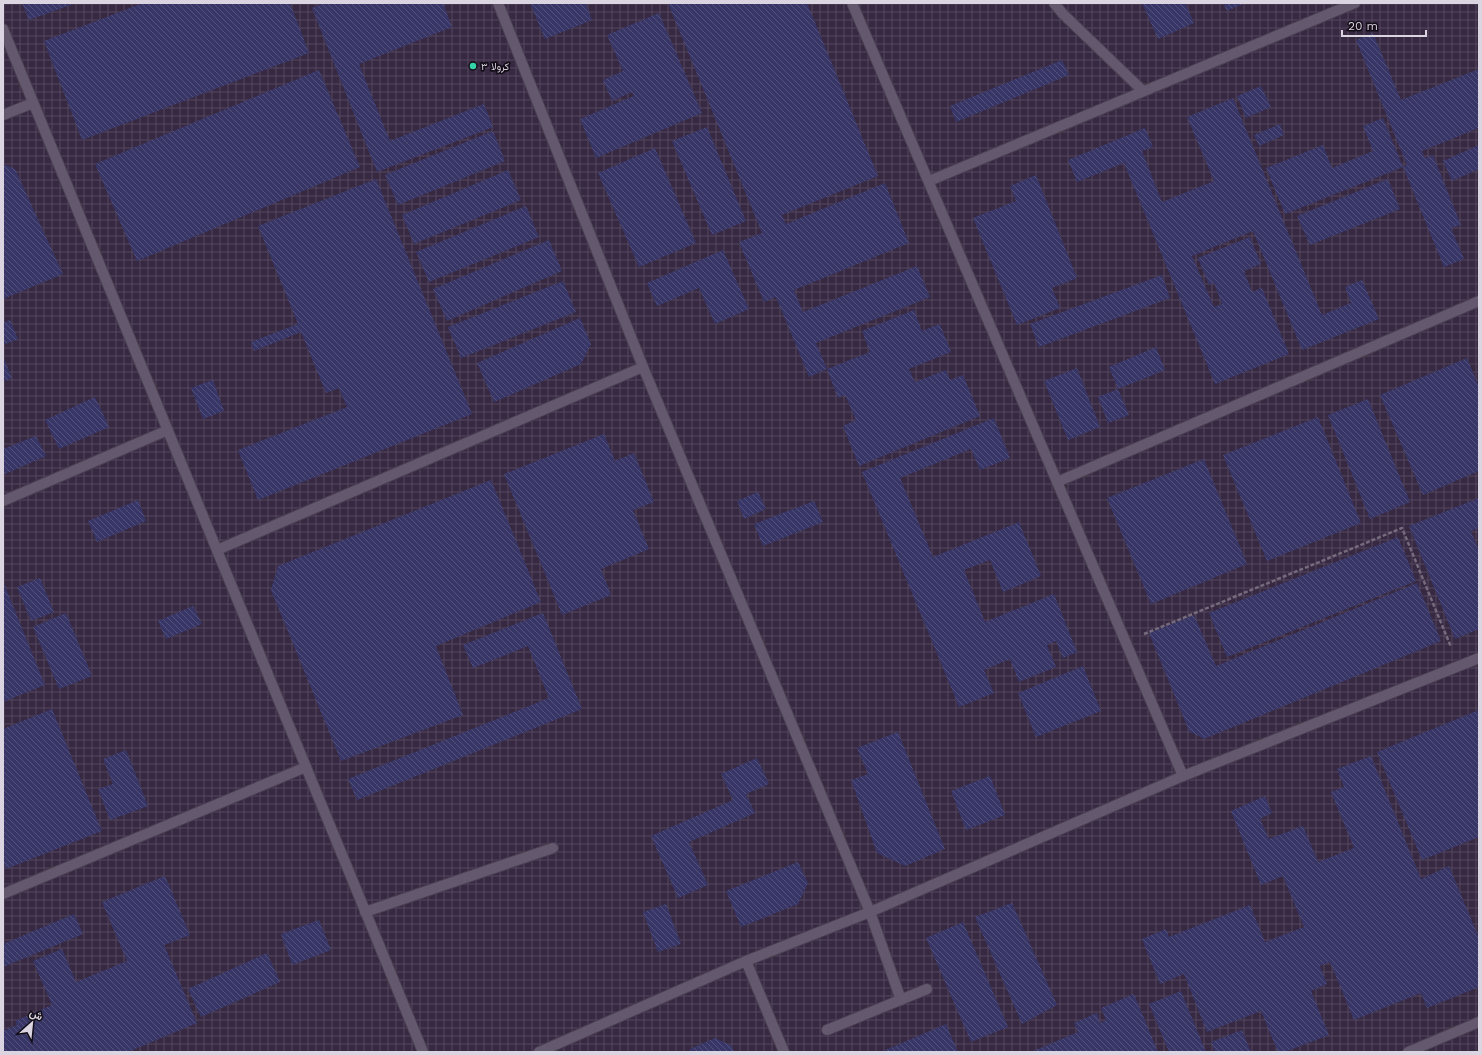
<svg xmlns="http://www.w3.org/2000/svg" width="1482" height="1055" viewBox="0 0 1482 1055" font-family="'Work Sans',Vazirmatn,sans-serif">
	<style>
		.industrial { fill: url(#industrial-grid) }
		.building { fill: url(#building-back-hatch) }
		.lines { fill: none; stroke-linecap: round; stroke-linejoin: round }
		.service-casing { stroke: #483f4f; stroke-width: 12 }
		.path { stroke: #756b7c; stroke-width: 2.5; stroke-dasharray: 4 2; stroke-linecap: butt }
		.service { stroke: #64586e; stroke-width: 10 }
		.poi-dot { fill: #34d4a8; stroke: #120d16; stroke-width: 1.5 }
		.labels { text-anchor: middle; dominant-baseline: central; stroke-width: 3.5; stroke-linejoin: round; paint-order: stroke }
		.poi-label { font-size: 10px; fill: #dbd4e1; stroke: #120d16; text-anchor: start }
	</style>
	<defs>
		<pattern id="industrial-grid" width="8" height="8" patternUnits="userSpaceOnUse"><rect width="8" height="8" fill="#382943"/><path d="M0 4h8M4 0v8" fill="none" stroke="#54475e"/></pattern>
		<pattern id="building-back-hatch" width="6" height="6" patternUnits="userSpaceOnUse"><rect width="6" height="6" fill="#373667"/><path d="M-1 5l2 2M0 0l6 6M5-1l2 2" fill="none" stroke="#53527c"/></pattern>
	</defs>
	<rect width="100%" height="100%" fill="#2c2135"/>
	<!-- industrial -->
	<rect class="industrial" x="3" y="3" width="1476" height="1049"/>
	<!-- building -->
	<g class="building">
		<path d="M22,3H76L29,20Z"/>
		<path d="M143,3H290L309,53L82,140L44,41Z"/>
		<path d="M324,3H443L452,27L359,64L390,141L484,104L493,127L377,172L312,8Z"/>
		<path d="M530,3H586L592,20L545,39Z"/>
		<path d="M668,3H807L878,176L782,215L786,224L885,183L909,243L794,290L803,312L917,266L930,297L816,343L827,369L809,377L776,297L764,302L739,242L762,233Z"/>
		<path d="M1142,3H1185L1194,23L1158,39Z"/>
		<path d="M1223,3H1245L1227,11Z"/>
		<path d="M659,13L702,113L596,158L580,119L634,96L632,92L612,101L603,80L623,71L607,35Z"/>
		<path d="M1373,33L1401,100L1479,69V128L1422,151L1425,158L1433,155L1461,225L1451,228L1464,259L1444,267L1403,167L1285,214L1266,168L1323,145L1332,168L1373,151L1363,126L1383,118L1403,167L1407,165L1356,40Z"/>
		<path d="M1062,60L1069,75L956,122L950,106Z"/>
		<path d="M319,70L360,167L137,261L95,164Z"/>
		<path d="M1261,86L1271,107L1246,118L1237,96Z"/>
		<path d="M1233,98L1322,315L1351,303L1345,287L1362,280L1379,319L1302,350L1253,231L1192,256L1214,307L1222,304L1214,283L1209,285L1198,258L1250,237L1261,264L1244,271L1252,292L1262,288L1289,354L1215,384L1124,163L1077,182L1068,160L1145,128L1153,147L1142,151L1162,202L1214,181L1187,117Z"/>
		<path d="M1280,124L1284,135L1259,146L1254,135Z"/>
		<path d="M707,127L746,221L712,235L672,141Z"/>
		<path d="M493,131L505,161L398,205L385,175Z"/>
		<path d="M1479,145V169L1452,181L1443,161Z"/>
		<path d="M655,148L696,243L639,267L598,173Z"/>
		<path d="M3,164L15,169L63,274L3,299Z"/>
		<path d="M508,170L521,200L414,244L402,215Z"/>
		<path d="M1036,175L1077,278L1052,288L1060,308L1017,325L973,218L1016,201L1010,186Z"/>
		<path d="M376,179L472,414L258,500L238,450L347,407L339,388L326,393L301,332L254,351L251,342L298,324L258,226Z"/>
		<path d="M1388,179L1400,209L1310,245L1297,216Z"/>
		<path d="M526,206L539,237L429,282L416,252Z"/>
		<path d="M549,240L562,271L447,321L433,289Z"/>
		<path d="M723,250L749,309L715,324L699,288L657,306L647,283Z"/>
		<path d="M1162,275L1170,298L1039,347L1030,324Z"/>
		<path d="M563,281L576,312L461,358L448,327Z"/>
		<path d="M914,310L922,331L940,324L951,352L909,369L915,382L946,370L950,380L963,375L980,416L859,466L843,426L856,420L845,395L838,398L827,369L870,352L862,331Z"/>
		<path d="M580,318L591,344L581,364L494,402L477,363Z"/>
		<path d="M10,320L18,339L3,345V323Z"/>
		<path d="M1156,347L1165,370L1118,389L1109,367Z"/>
		<path d="M3,356L12,378L3,382Z"/>
		<path d="M1467,358L1479,387V471L1423,495L1380,395Z"/>
		<path d="M1077,368L1100,427L1068,440L1044,381Z"/>
		<path d="M213,380L224,411L203,419L191,388Z"/>
		<path d="M1118,389L1129,415L1108,423L1098,397Z"/>
		<path d="M95,397L109,427L59,449L45,420Z"/>
		<path d="M1368,399L1410,502L1370,519L1328,415Z"/>
		<path d="M1318,417L1361,523L1267,561L1223,455Z"/>
		<path d="M994,418L1010,458L980,470L971,449L900,478L933,557L1019,522L1041,576L1003,592L990,560L964,570L985,622L1054,594L1077,652L1063,658L1056,641L1047,645L1056,667L1019,682L1010,659L984,670L994,693L959,707L862,472Z"/>
		<path d="M604,434L615,461L634,453L654,502L633,510L649,549L601,569L611,595L562,615L504,474Z"/>
		<path d="M36,436L46,456L3,475V449Z"/>
		<path d="M1204,459L1247,564L1151,604L1107,498Z"/>
		<path d="M491,480L541,602L436,646L463,715L341,761L271,590L278,566Z"/>
		<path d="M758,492L766,509L744,519L737,501Z"/>
		<path d="M1479,498V528L1471,531L1479,551V629L1455,639L1409,526Z"/>
		<path d="M138,500L146,521L97,542L88,521Z"/>
		<path d="M814,501L823,522L763,546L754,524Z"/>
		<path d="M1398,537L1416,581L1227,657L1209,613Z"/>
		<path d="M40,578L54,612L31,621L17,587Z"/>
		<path d="M3,581L45,685L3,702Z"/>
		<path d="M1417,583L1441,641L1204,739L1189,731L1149,633L1194,615L1216,666Z"/>
		<path d="M193,606L202,624L166,639L158,621Z"/>
		<path d="M66,613L92,676L59,689L33,627Z"/>
		<path d="M543,613L582,709L357,800L348,779L549,698L528,646L473,668L463,645Z"/>
		<path d="M1083,666L1101,711L1036,737L1018,693Z"/>
		<path d="M52,709L102,831L6,869L3,860V729Z"/>
		<path d="M1479,710V837L1422,860L1377,752Z"/>
		<path d="M898,732L945,849L905,866L877,853L851,780L868,774L857,748Z"/>
		<path d="M126,750L148,806L110,820L98,789L113,784L103,759Z"/>
		<path d="M1371,756L1421,879L1449,866L1479,938V987L1427,1008L1421,993L1354,1020L1330,962L1320,966L1327,984L1311,991L1329,1035L1285,1052H1278L1261,1011L1207,1032L1184,974L1160,984L1142,939L1166,929L1169,937L1250,905L1265,942L1304,927L1283,876L1261,885L1231,811L1265,796L1272,813L1260,819L1269,839L1303,826L1318,862L1354,848L1331,792L1344,787L1337,769Z"/>
		<path d="M757,758L769,784L746,794L755,813L689,842L708,885L678,898L651,836L733,800L721,774Z"/>
		<path d="M990,776L1005,815L966,830L951,791Z"/>
		<path d="M798,862L808,883L798,904L741,927L726,891Z"/>
		<path d="M165,876L190,935L164,945L197,1023L128,1052H3V1031L17,1025L15,1021L52,1005L33,961L62,949L76,982L127,961L102,902Z"/>
		<path d="M1012,903L1057,1005L1022,1024L975,917Z"/>
		<path d="M666,904L681,944L658,952L643,912Z"/>
		<path d="M74,914L83,934L3,967V944Z"/>
		<path d="M319,920L331,950L292,965L281,934Z"/>
		<path d="M963,922L1008,1027L971,1042L926,938Z"/>
		<path d="M267,953L280,982L201,1017L188,989Z"/>
		<path d="M1181,991L1206,1052H1169L1149,1004Z"/>
		<path d="M1134,994L1158,1052H1031L1078,1032L1074,1023L1097,1013L1100,1023L1106,1020L1101,1008Z"/>
		<path d="M946,1024L958,1052H881Z"/>
		<path d="M1242,1030L1251,1052H1215L1211,1042Z"/>
		<path d="M715,1038L732,1046L734,1052H691L690,1049Z"/>
	</g>
	<g class="lines">
		<defs>
			<g id="service">
				<path d="M498,3L643,367L870,912L901,1000"/>
				<path d="M852,3L1183,776"/>
				<path d="M1054,3L1063,14L1143,91"/>
				<path d="M3,29L423,1052"/>
				<path d="M3,115L33,103"/>
				<path d="M929,181L1355,3"/>
				<path d="M1057,482L1479,301"/>
				<path d="M3,501L168,430"/>
				<path d="M217,550L643,367"/>
				<path d="M3,894L306,767"/>
				<path d="M365,912L553,848"/>
				<path d="M746,961L784,1052"/>
				<path d="M827,1030L927,989"/>
				<path d="M539,1052L746,961L870,912L1183,776L1479,658"/>
				<path d="M1408,1052L1479,1022"/>
			</g>
		</defs>
		<!-- service casing -->
		<use href="#service" class="service-casing"/>
		<!-- path -->
		<path class="path" d="M1144,634L1402,528L1451,647"/>
		<!-- service -->
		<use href="#service" class="service"/>
	</g>
	<!-- markers -->
	<circle class="poi-dot" cx="473" cy="66" r="4"/>
	<g class="labels">
		<!-- poi labels -->
		<g class="poi-label">
			<text x="481" y="66">كرولا ٣</text>
		</g>
	</g>
	<!-- border -->
	<rect width="1482" height="1055" fill="none" stroke="#dbd4e1" stroke-width="8"/>
	<!-- north arrow -->
	<g transform="translate(32 1023) rotate(27)" stroke="#120d16" stroke-width="3" paint-order="stroke">
	<path d="M0-3L7 15L0 10L-7 15Z" fill="#dbd4e1"/>
	<text y="-6" font-size="11" font-weight="bold" text-anchor="middle" fill="#dbd4e1">ش</text>
	</g>
	<!-- scale -->
	<path d="M1342 30v6h84v-6" fill="none" stroke="#dbd4e1" stroke-width="2"/>
	<text x="1348" y="30" font-size="12" fill="#dbd4e1" stroke="#120d16" stroke-width="3" paint-order="stroke">20 m</text>
</svg>
